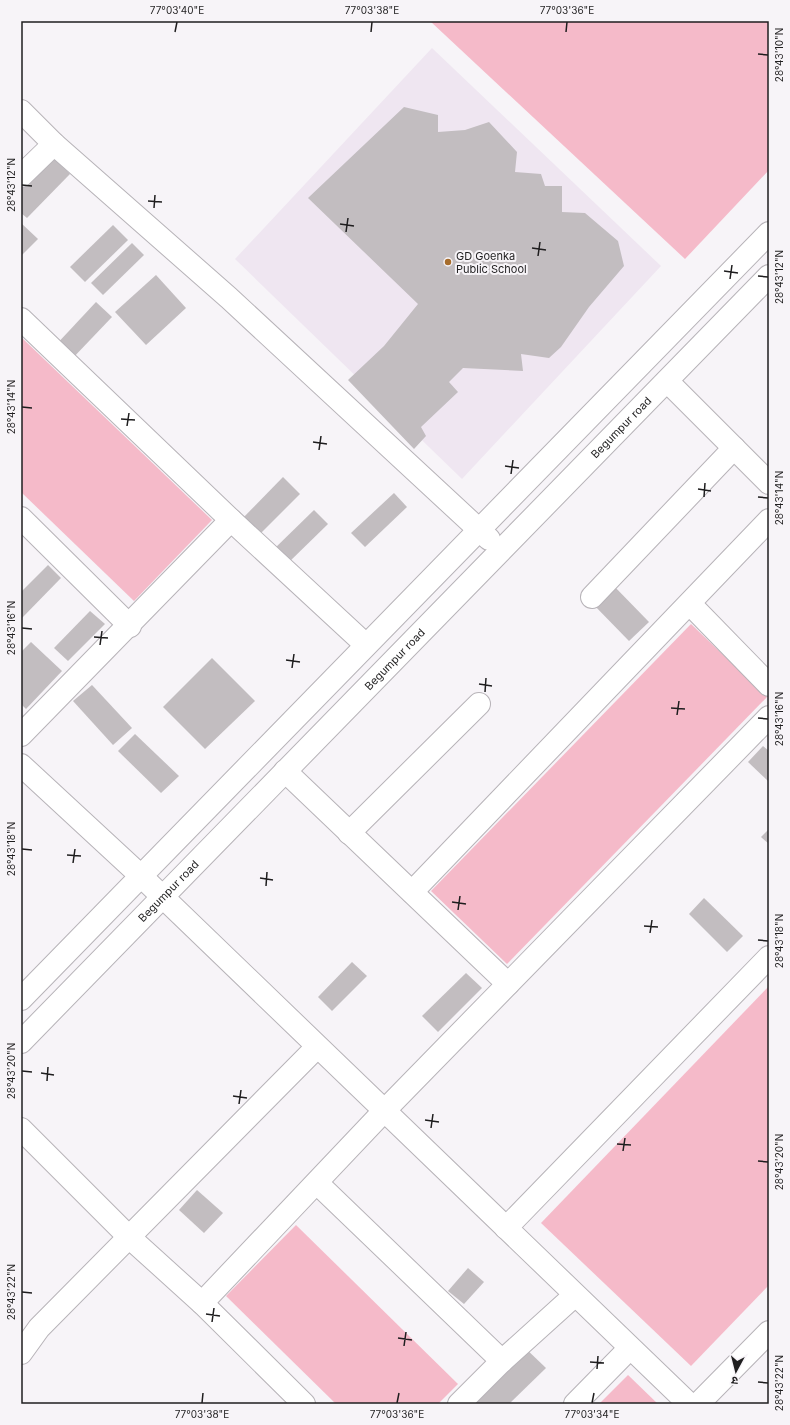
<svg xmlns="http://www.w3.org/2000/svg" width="790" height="1425" viewBox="0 0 790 1425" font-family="Inter,'Noto Sans Devanagari',sans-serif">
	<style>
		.built { fill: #efe6f1 }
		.green { fill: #f5bac9 }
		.building { fill: #c2bdc0 }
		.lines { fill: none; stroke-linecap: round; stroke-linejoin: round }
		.minor-casing { stroke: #b7b3b8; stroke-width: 24 }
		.minor { stroke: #fff; stroke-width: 22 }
		.ticks { fill: none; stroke: #1f1e1f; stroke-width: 1.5 }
		.poi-dot { fill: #a66c2c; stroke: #f7f4f8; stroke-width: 1.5 }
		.labels { text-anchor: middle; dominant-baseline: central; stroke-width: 4; stroke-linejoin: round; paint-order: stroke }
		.poi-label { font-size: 11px; fill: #1f1e1f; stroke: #f7f4f8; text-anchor: start }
		.street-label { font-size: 11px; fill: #1f1e1f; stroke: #f7f4f8 }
		.neatline { fill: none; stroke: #1f1e1f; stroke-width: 1.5 }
		.ticks-label { font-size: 10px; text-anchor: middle; fill: #1f1e1f }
	</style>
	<rect width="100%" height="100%" fill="#f7f4f8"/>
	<!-- built -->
	<path class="built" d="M432,48L661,266L462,479L235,259Z"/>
	<!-- green -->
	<g class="green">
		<path d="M430,21H769V170L685,259Z"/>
		<path d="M21,337L212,520L134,601L21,492Z"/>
		<path d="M691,624L767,697L507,964L431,891Z"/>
		<path d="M769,986V1285L691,1366L541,1223Z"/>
		<path d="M296,1225L458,1384L438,1404H336L226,1296Z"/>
		<path d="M628,1375L658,1404H599Z"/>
	</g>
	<!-- building -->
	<g class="building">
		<path d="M404,107L438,115V132L465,130L489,122L517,152L515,172L541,174L545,186H562V212L585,213L618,241L624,266L589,307L561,347L549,358L521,354L523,371L463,368L449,382L458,392L421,427L426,436L414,449L348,380L384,346L418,304L308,198Z"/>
		<path d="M52,157L70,174L27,218L21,213V189Z"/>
		<path d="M21,223L38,239L21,256Z"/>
		<path d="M113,225L128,240L85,282L70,267Z"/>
		<path d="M132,243L144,255L103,295L91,283Z"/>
		<path d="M156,275L186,308L146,345L115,312Z"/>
		<path d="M96,302L112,317L70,361L54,347Z"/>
		<path d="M283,477L300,494L258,536L241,520Z"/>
		<path d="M394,493L407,507L365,547L351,533Z"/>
		<path d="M314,510L328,524L286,565L272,551Z"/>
		<path d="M48,565L61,578L21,619V592Z"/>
		<path d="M611,583L649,622L629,641L591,602Z"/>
		<path d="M90,611L105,624L68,661L54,648Z"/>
		<path d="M31,642L62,671L26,709L21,704V652Z"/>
		<path d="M212,658L255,701L205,749L163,707Z"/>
		<path d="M92,685L132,728L113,745L73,701Z"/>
		<path d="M135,734L179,776L161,793L118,751Z"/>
		<path d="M763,746L769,751V782L748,762Z"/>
		<path d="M769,829V844L761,837Z"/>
		<path d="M704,898L743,936L727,952L689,914Z"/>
		<path d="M352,962L367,976L332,1011L318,997Z"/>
		<path d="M466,973L482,988L438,1032L422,1016Z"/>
		<path d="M197,1190L223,1213L204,1233L179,1210Z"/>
		<path d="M468,1268L484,1282L464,1304L448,1291Z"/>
		<path d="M522,1345L546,1368L509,1404H472Z"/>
	</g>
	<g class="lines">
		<defs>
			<g id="minor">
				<path d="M21,111L54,144L229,298L489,539"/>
				<path d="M21,176L54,144"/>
				<path d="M21,319L231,520L366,645"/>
				<path d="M667,381L769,483"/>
				<path d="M21,518L130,626"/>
				<path d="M592,597L734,448"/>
				<path d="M690,604L769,685"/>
				<path d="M21,735L231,520"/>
				<path d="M21,765L141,876L689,1404"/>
				<path d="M285,771L508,984"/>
				<path d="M349,833L479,704"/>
				<path d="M412,892L769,520"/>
				<path d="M21,999L769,233"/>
				<path id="s1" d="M21,1042L769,276"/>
				<path d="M21,1129L129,1237L202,1303L304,1404"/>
				<path d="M317,1183L502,1361"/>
				<path d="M506,1228L769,957"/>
				<path d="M202,1303L384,1111L769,717"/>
				<path d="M21,1353L39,1328L317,1047"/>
				<path d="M459,1404L502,1361L574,1296"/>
				<path d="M575,1404L630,1348"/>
				<path d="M698,1404L769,1332"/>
			</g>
		</defs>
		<!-- minor casing -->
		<use href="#minor" class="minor-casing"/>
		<!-- minor -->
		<use href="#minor" class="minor"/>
	</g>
	<!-- ticks -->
	<path class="ticks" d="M175,32L177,22M371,32L372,22M566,32L567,22M758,54L768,55M22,185L32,186M148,201L162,202M154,208L155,195M340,224L354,226M346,232L348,218M532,248L546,250M538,256L540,242M724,271L738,273M758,276L768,277M730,279L732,265M22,407L32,408M121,419L135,420M127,426L129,413M313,442L327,444M319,450L321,436M505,466L519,468M511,474L513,460M698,489L711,491M704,497L705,483M758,497L768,498M22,628L32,629M94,637L108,638M100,645L102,631M286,660L300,662M292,668L294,654M479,684L492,686M485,692L486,678M671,708L685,709M677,715L679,701M758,718L768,719M22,849L32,850M67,855L81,856M73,863L75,849M260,878L273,880M266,886L267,872M452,902L466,904M458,910L460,896M644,926L658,927M650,933L652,920M758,940L768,941M22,1071L32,1072M41,1073L54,1075M47,1081L48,1067M233,1096L247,1098M239,1104L241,1090M425,1120L439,1122M431,1128L433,1114M617,1144L631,1145M623,1151L625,1138M758,1161L768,1162M22,1292L32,1293M206,1314L220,1316M212,1322L214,1308M398,1338L412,1340M404,1346L406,1332M590,1362L604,1363M597,1369L598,1356M758,1382L768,1383M202,1403L203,1393M397,1403L399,1393M592,1403L594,1393"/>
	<!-- markers -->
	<circle class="poi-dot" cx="448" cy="262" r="4"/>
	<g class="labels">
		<!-- poi labels -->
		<g class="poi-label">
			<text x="456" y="256">GD Goenka<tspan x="456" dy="13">Public School</tspan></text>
		</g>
		<!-- street labels -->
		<g class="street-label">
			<text stroke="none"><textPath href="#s1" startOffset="859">Begumpur road</textPath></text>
			<text stroke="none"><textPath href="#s1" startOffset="535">Begumpur road</textPath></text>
			<text stroke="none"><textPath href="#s1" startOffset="211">Begumpur road</textPath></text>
		</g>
	</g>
	<!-- border -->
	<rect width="790" height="1425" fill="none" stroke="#f7f4f8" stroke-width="44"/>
	<!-- north arrow -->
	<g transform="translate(736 1371) rotate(187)" stroke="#f7f4f8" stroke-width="3" paint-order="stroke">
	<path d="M0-3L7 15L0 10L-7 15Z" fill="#1f1e1f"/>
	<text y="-6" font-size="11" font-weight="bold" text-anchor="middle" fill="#1f1e1f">उ</text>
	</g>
	<rect x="22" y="22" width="746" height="1381" class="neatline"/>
	<g class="ticks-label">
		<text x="177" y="14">77°03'40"E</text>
		<text x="372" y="14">77°03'38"E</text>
		<text x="567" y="14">77°03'36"E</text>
		<text transform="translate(779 55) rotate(-90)" y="4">28°43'10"N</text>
		<text transform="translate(11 185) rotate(-90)" y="4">28°43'12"N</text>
		<text transform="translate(779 277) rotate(-90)" y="4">28°43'12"N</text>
		<text transform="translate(11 407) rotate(-90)" y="4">28°43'14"N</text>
		<text transform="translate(779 498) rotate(-90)" y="4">28°43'14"N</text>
		<text transform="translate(11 628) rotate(-90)" y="4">28°43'16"N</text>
		<text transform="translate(779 719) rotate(-90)" y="4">28°43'16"N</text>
		<text transform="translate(11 849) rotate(-90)" y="4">28°43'18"N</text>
		<text transform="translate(779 941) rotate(-90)" y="4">28°43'18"N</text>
		<text transform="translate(11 1071) rotate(-90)" y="4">28°43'20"N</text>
		<text transform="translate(779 1162) rotate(-90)" y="4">28°43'20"N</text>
		<text transform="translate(11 1292) rotate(-90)" y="4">28°43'22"N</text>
		<text transform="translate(779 1383) rotate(-90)" y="4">28°43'22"N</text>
		<text x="202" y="1418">77°03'38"E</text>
		<text x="397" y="1418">77°03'36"E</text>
		<text x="592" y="1418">77°03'34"E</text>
	</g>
</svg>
